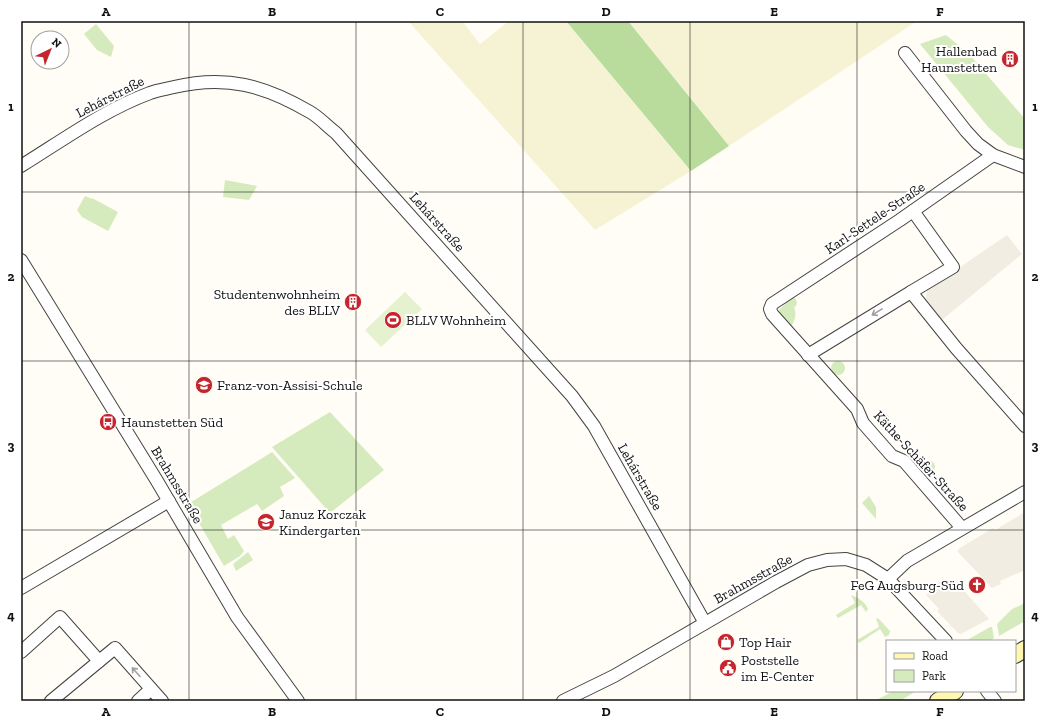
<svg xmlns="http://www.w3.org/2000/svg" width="1046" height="722" viewBox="0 0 1046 722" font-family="'Zilla Slab',serif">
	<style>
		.farmland { fill: #f6f3d4 }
		.green { fill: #d5ebbd }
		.forest { fill: #b9dc9c }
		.pitch { fill: #e6f2cf }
		.plaza { fill: #f1ede2 }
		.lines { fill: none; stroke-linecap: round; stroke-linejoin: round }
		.minor-casing { stroke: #444; stroke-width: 14 }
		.secondary-casing { stroke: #333; stroke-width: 18 }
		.minor { stroke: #fff; stroke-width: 12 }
		.secondary { stroke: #fff6b0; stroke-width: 16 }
		.oneway { stroke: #a0a0a0 }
		.grid { fill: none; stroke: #111; stroke-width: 1; stroke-opacity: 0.55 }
		.labels { text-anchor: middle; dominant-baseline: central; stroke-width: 4; stroke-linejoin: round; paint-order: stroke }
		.poi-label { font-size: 14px; fill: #111; stroke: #fff; text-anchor: start }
		.street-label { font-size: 14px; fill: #111; stroke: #fff }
		.neatline { fill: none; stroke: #111; stroke-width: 1.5 }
		.grid-label { font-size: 13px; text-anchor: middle; font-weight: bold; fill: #111 }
	</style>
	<rect width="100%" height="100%" fill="#fffdf5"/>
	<!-- farmland -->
	<g class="farmland">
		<path d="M408,21H462L480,44L509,21H566L691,171L595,230Z"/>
		<path d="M628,21H917L729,146Z"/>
	</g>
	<!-- green -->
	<g class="green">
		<path d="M96,24L114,46L111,57L97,50L84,34Z"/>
		<path d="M946,35L969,54L1025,119V150L1008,145L988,127L920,44Z"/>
		<path d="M225,180L257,186L249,200L223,197Z"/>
		<path d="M85,196L92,199V198L118,212L108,231L82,217L77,210Z"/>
		<path d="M791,298H795L797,302L796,306L794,307C797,315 795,320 791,327C787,322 780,317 779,310Z"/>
		<circle cx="838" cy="368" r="7"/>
		<path d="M330,412L384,470L330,513L272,447Z"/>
		<circle cx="883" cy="420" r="7"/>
		<path d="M272,452L295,478L280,487L284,496L262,511L257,504L221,525L228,539L234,535L244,551L240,556L224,566L188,504Z"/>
		<circle cx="928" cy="467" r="7"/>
		<path d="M869,496L876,507V519L862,503Z"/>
		<path d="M248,552L253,560L236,571L233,564Z"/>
		<path d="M851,595C857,597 866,602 868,609L866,612L861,605L838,618L836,615L855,603Z"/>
		<path d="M1025,603V621L999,636L997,624L1012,609Z"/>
		<path d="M876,618L879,619L890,631L889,635L885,637L880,629L859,643L857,640L879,627Z"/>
		<path d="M990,627H992L994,638L990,641H968L969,639Z"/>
		<path d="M893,691H916L900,701H875Z"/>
	</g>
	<!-- forest -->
	<path class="forest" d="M566,21H628L729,146L691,171Z"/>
	<!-- pitch -->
	<path class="pitch" d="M405,292L422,309L381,347L365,330Z"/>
	<!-- plaza -->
	<g class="plaza">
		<path d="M1007,235L1022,254L942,320L926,299V295L928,289Z"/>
		<path d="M1025,512V570L1000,581L1001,584L992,588L957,551L960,548L993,528L995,530Z"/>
		<path d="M943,579L954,590L959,585L989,619L961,634L958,633L937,611L939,609L926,595Z"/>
	</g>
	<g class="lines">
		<defs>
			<g id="minor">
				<path d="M905,53L966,131L978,144L993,155L1025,167"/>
				<path d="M21,166C63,140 104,110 150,93C157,90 166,89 174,87C226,75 264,85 310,112C319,117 327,126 336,133L572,396L594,426L705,623"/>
				<path d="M913,211L953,267L911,292L956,348L1025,426"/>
				<path d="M21,260L157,481L237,617L298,701"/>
				<path d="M808,355L911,292"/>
				<path d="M962,528L904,461L892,456L863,423L857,409L772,314L770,309L772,304L900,220L993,155"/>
				<path d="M888,579L907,561L1025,492"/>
				<path d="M21,588L169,501"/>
				<path d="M21,652L60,617L99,661"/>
				<path d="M987,691L995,701"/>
				<path d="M51,701L115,648L162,701"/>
				<path d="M138,701L151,689"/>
				<path d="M563,701L614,676L776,582L808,565L827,560L846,559L866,565L888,579L946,641"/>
			</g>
			<g id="secondary">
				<path d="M1015,655L1025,649"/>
				<path d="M938,701L955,691"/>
			</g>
		</defs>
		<!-- minor casing -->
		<use href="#minor" class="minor-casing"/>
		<!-- secondary casing -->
		<use href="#secondary" class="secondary-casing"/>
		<!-- minor -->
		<use href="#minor" class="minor"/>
		<!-- secondary -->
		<use href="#secondary" class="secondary"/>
	</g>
	<!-- one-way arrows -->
	<defs><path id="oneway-shaft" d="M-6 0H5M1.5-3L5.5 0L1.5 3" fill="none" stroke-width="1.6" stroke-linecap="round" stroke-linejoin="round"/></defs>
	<g class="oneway">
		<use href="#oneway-shaft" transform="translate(877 312) rotate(149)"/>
		<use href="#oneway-shaft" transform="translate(136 672) rotate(-132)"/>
	</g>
	<!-- grid -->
	<path class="grid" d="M189,21V701M356,21V701M523,21V701M690,21V701M857,21V701M21,192H1025M21,361H1025M21,530H1025"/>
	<!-- icons -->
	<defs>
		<symbol id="building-disc" viewBox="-11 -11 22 22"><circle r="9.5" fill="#c4262e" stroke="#fff"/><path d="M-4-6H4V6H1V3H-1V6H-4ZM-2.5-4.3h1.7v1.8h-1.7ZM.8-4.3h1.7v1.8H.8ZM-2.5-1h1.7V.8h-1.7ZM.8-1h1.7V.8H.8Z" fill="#fff"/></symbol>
		<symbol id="stadium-disc" viewBox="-11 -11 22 22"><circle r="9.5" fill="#c4262e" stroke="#fff"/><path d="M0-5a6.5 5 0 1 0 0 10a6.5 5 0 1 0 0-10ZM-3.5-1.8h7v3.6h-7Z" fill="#fff"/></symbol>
		<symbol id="school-disc" viewBox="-11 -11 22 22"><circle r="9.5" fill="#c4262e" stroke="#fff"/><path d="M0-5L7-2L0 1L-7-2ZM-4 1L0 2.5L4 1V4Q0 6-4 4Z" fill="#fff"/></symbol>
		<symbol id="bus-disc" viewBox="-11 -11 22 22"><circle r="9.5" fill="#c4262e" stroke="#fff"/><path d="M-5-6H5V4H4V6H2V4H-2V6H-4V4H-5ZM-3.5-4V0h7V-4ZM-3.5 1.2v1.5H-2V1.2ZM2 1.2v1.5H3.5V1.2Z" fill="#fff"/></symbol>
		<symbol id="church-disc" viewBox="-11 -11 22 22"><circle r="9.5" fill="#c4262e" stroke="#fff"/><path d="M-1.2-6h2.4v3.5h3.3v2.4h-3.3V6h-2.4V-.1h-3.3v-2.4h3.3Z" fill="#fff"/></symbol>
		<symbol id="shop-disc" viewBox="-11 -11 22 22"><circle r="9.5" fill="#c4262e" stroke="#fff"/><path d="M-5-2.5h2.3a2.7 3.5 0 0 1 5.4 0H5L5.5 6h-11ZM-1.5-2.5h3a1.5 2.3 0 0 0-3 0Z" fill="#fff"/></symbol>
		<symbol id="civic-disc" viewBox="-11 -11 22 22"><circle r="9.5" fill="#c4262e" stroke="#fff"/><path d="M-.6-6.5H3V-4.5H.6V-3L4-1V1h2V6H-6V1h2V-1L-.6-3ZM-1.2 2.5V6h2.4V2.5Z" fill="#fff"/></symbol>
	</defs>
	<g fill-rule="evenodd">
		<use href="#building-disc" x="1000" y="49" width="20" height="20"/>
		<use href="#building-disc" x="343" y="292" width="20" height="20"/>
		<use href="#stadium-disc" x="383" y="310" width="20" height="20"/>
		<use href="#school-disc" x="194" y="375" width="20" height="20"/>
		<use href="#bus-disc" x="98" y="412" width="20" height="20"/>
		<use href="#school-disc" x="256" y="512" width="20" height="20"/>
		<use href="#church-disc" x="967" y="575" width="20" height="20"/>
		<use href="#shop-disc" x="716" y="632" width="20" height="20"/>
		<use href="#civic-disc" x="718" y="658" width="20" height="20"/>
	</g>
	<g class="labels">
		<!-- poi labels -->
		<g class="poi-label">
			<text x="997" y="51" text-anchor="end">Hallenbad<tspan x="997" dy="16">Haunstetten</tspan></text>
			<text x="340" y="294" text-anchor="end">Studentenwohnheim<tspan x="340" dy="16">des BLLV</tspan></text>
			<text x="406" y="320">BLLV Wohnheim</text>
			<text x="217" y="385">Franz-von-Assisi-Schule</text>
			<text x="121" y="422">Haunstetten Süd</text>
			<text x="279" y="514">Januz Korczak<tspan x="279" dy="16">Kindergarten</tspan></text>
			<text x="964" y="585" text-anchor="end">FeG Augsburg-Süd</text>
			<text x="739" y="642">Top Hair</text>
			<text x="741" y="660">Poststelle<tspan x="741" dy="16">im E-Center</tspan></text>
		</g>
		<!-- street labels -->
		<g class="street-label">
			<text transform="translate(110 97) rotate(-27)">Lehárstraße</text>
			<text transform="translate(875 218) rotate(-34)">Karl-Settele-Straße</text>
			<text transform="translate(437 222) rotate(48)">Lehárstraße</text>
			<text transform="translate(921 461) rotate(47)">Käthe-Schäfer-Straße</text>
			<text transform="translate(640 477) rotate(60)">Lehárstraße</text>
			<text transform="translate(177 485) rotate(59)">Brahmsstraße</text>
			<text transform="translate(753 579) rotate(-29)">Brahmsstraße</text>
		</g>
	</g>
	<!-- border -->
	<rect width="1046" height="722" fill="none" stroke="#ffffff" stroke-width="44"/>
	<!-- legend -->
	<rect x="886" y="640" width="130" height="52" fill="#ffffff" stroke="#a0a0a0"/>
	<rect x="894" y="653" width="20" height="6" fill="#fff6b0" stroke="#a0a0a0"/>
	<text x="922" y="660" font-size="12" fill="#111111">Road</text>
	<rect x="894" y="670" width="20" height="12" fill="#d5ebbd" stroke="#a0a0a0"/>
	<text x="922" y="680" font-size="12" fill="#111111">Park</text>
	<!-- north arrow -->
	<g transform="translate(50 50) rotate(43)"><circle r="19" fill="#ffffff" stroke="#a0a0a0"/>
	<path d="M0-3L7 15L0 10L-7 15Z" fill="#c4262e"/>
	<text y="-6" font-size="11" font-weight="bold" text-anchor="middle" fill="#111111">N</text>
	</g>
	<rect x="22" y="22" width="1002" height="678" class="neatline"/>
	<g class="grid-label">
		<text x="106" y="16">A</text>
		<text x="272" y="16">B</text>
		<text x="440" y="16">C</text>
		<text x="606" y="16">D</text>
		<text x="774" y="16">E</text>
		<text x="940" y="16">F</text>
		<text x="11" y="111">1</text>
		<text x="1035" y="111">1</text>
		<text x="11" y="281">2</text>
		<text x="1035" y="281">2</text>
		<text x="11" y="450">3</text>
		<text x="1035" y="450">3</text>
		<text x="11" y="620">4</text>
		<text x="1035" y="620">4</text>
		<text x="106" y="716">A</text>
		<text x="272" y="716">B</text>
		<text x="440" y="716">C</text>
		<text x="606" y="716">D</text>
		<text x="774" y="716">E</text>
		<text x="940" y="716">F</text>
	</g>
</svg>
